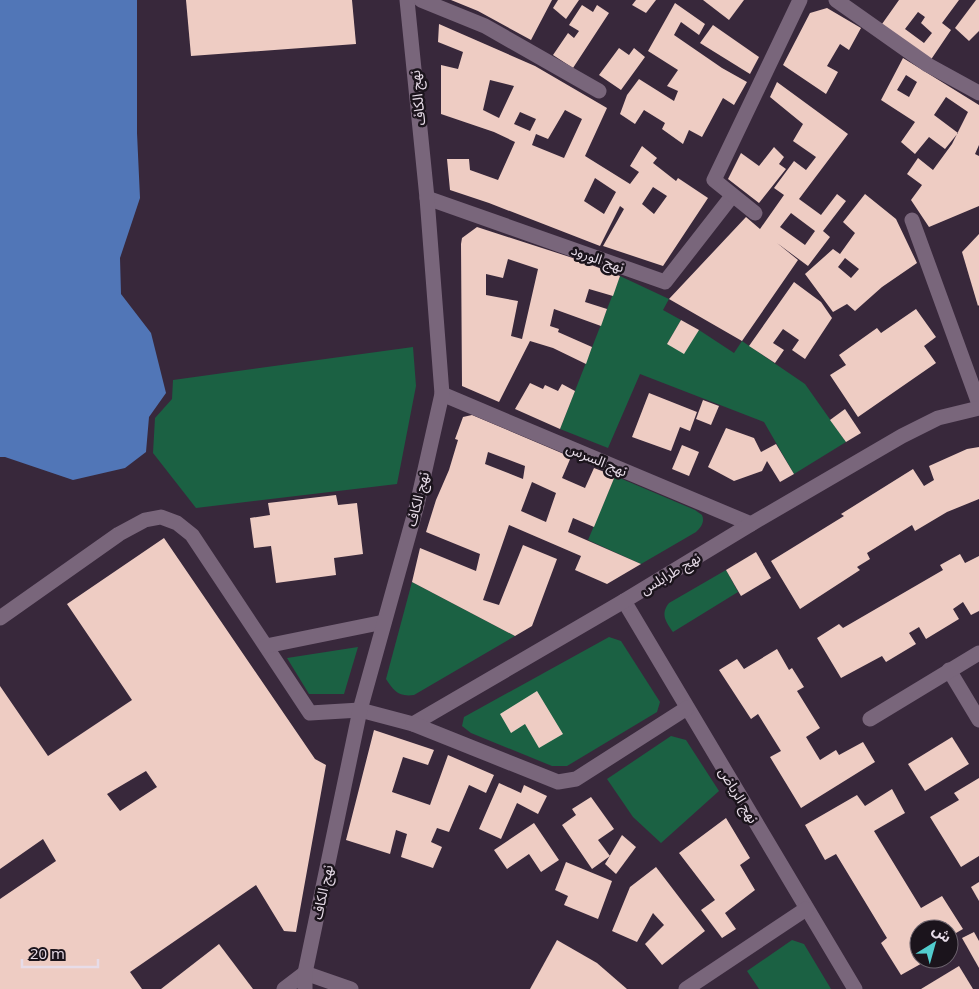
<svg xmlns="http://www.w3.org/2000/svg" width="979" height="989" viewBox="0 0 979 989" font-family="'Open Sans','Noto Sans Arabic',sans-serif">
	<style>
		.green { fill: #1b6143 }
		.water { fill: #5176b7 }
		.building { fill: #eeccc3; fill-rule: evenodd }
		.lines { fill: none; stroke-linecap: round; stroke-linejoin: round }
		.street { stroke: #79667b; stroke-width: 15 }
		.labels { text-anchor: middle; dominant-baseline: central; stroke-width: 5; stroke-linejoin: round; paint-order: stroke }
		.street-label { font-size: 14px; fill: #e7dce8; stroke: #1b141c }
	</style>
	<rect width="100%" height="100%" fill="#38283b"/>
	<!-- green -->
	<g class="green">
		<path d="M620,276L669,299L663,310L681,320L667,344L699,330L734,353L742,341L805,384L846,442L794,474L764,422L640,374L608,448L560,429Z"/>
		<path d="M413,347L416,386L397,484L196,508L153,453L155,418L172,399L173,380Z"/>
		<path d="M615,476L695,510L702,515C705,522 701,527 696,532L641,564L588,540Z"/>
		<path d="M726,570L738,592L673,632C666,622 660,614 669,603Z"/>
		<path d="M412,582L515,636L414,695C398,697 394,691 386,679Z"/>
		<path d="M609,637L621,641L660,702L657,712L567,766H552L471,733L462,726L464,717Z"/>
		<path d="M358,647L344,694H309L287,658Z"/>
		<path d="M671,736L686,740L719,791L661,843L633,817L607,779Z"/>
		<path d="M792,940L804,944L831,989H759L747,971Z"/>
	</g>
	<!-- water -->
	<path class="water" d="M0,0H137V133L140,198L120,258L121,294L151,333L166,393L149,417L146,452L125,468L73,480L5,457H0Z"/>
	<!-- building -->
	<g class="building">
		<path d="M186,0H352L356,44L191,56Z"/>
		<path d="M451,0H552L531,40L478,11Z"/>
		<path d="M558,0H579L566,19L553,8Z"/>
		<path d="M636,0H656L646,13L632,5Z"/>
		<path d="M703,0H744L729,20Z"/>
		<path d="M899,0H959L942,23L951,30L930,61L882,24ZM918,12L925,17L921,23L932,33L924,43L905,29Z"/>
		<path d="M976,0H979V31L969,41L955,28Z"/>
		<path d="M675,3L705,24L699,35L681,22L674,35L722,68L747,82L734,105L723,98L702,137L689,130L683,144L662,129L665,123L644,110L635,124L620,114L627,95L639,79L674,101L678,91L667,86L678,70L648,51Z"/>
		<path d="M582,5L593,12L597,5L609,13L573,68L553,55L568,33L574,38L579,31L569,25Z"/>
		<path d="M827,8L861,28L849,50L840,44L827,66L838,72L826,94L783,65L810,13Z"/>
		<path d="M439,24L535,66L607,108L585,156L630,184L639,172L630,166L642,146L657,158L653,163L676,181L678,178L708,198L663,266L603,246L624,209L620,206L600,246L489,203L450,190L447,159H469L470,170L498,180L515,142L494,132L441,114V65L458,69L463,52L438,42ZM490,80L514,86L499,118L483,110ZM565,110L582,119L564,158L532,145L536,134L548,139ZM520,112L536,119L530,131L514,124ZM595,178L616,192L604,214L584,201ZM653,187L667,196L654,214L642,204Z"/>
		<path d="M713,25L759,57L750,74L700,43Z"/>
		<path d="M619,48L629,55L634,48L645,57L621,90L599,75Z"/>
		<path d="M903,58L979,105V145L975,154L979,156V206L929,227L911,200L922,185L907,174L918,158L933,170L952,144L968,112L946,97L934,115L958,133L945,149L929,137L915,154L901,142L915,122L881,100ZM906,75L917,82L909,97L897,90Z"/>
		<path d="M777,82L848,134L799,199L821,215L837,194L846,201L823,231L830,237L808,266L777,243L798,260L742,341L669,299L746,217L760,229L784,195L774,188L794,161L806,170L816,157L793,141L803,124L770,97ZM791,213L815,231L805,245L780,227Z"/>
		<path d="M774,147L784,157L779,164L786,169L759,203L728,179L741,153L759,166Z"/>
		<path d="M865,194L896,219L917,263L882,287L855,311L847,304L833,312L805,274L833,249L840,254L855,233L843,222ZM845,258L859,269L851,278L838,267Z"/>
		<path d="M477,227L576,259L620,276L613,296L589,289L585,302L607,309L601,326L554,309L550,326L559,329L558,332L592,347L586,364L553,348L530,341L499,402L462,386L461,244L462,238ZM508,259L538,269L522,339L511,336L518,301L486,295V274L503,278Z"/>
		<path d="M979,234V305L978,306L962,252Z"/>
		<path d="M794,282L821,302L832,318L805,359L792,350L799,340L783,329L773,343L784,350L775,363L749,346Z"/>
		<path d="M916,309L936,337L924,346L936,363L858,417L830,375L846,365L839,355L877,328L881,333Z"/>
		<path d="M681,320L699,330L684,354L667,344Z"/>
		<path d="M530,383L543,389L545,385L558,391L562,384L575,391L560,429L515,409Z"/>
		<path d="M649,393L697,412L690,431L680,427L671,451L632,437Z"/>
		<path d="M703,400L719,406L711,425L696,419Z"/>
		<path d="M845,409L861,433L846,442L830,420Z"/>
		<path d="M472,415L571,457L562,478L585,488L594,468L615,476L594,527L573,518L568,532L641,564L607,584L575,570L581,556L509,525L483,600L499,605L523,545L557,559L532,626L515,636L412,582L420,548L476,571L480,554L426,532L436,500L449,470L458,440L455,439L463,417ZM488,452L525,466L523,479L485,464ZM532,482L556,493L546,522L521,511Z"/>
		<path d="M726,428L754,438L761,452L776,444L794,474L780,482L767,461L762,471L734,481L708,467Z"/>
		<path d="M682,445L699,452L689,476L672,469Z"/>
		<path d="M979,447V499L947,512L915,531L912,525L867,553L870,559L857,567L860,570L800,609L771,561L844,516L841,514L913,469L924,486L934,480L929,466L967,449Z"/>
		<path d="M336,495L338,505L357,503L363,554L334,558L336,575L276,583L271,546L254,548L250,518L270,515L268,503Z"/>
		<path d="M164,538L315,759L326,765L296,932L284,931L256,885L130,972L142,989H0V899L56,861L43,839L0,869V686L48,756L132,700L67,604ZM146,771L157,787L120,811L107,794Z"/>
		<path d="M756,552L771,578L741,596L726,570Z"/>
		<path d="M960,554L965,563L979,556V611L971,615L963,602L953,609L959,619L926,639L919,627L909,633L916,644L886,662L882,656L841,678L817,638L839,624L843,628L943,570L940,565Z"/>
		<path d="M777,649L789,670L792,668L804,687L797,691L820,728L806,737L820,760L836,750L839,755L863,742L875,762L801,808L770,757L781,751L758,714L751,719L719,670L737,659L744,669Z"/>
		<path d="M537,691L563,734L539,748L525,724L511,733L500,714Z"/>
		<path d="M374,730L434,750L428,765L403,757L392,792L430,805L448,755L494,775L486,793L469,785L449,832L437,828L431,842L442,847L433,868L401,857L407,834L396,830L390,854L346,840Z"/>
		<path d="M952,737L969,764L925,791L908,764Z"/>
		<path d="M979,778V856L961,867L930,817L959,800L954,793Z"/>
		<path d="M499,783L521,793L524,785L547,796L538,814L517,803L501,839L479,829Z"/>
		<path d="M892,789L905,813L874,831L921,908L942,896L963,929L949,937V929H919V959H925L926,961L901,975L881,943L887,938L836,854L825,860L805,825L857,795L865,806Z"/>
		<path d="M591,797L614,829L598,840L610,856L592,869L562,825L576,815L572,809Z"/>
		<path d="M726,818L750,858L740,865L755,890L725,913L736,929L722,938L701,910L715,900L679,853Z"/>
		<path d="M534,823L559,860L541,872L529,854L507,869L494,850Z"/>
		<path d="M622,835L636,847L616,874L605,864Z"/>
		<path d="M566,862L612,881L598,919L564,905L568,896L555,890Z"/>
		<path d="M656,867L705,931L662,965L645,944L664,925L653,913L637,942L612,931L630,887Z"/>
		<path d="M979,882V901L971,887Z"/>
		<path d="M974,932L979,941V968L962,938Z"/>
		<path d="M557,940L597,963L627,989H530Z"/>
		<path d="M219,944L253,989H161Z"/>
		<path d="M959,966L973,989H921Z"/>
	</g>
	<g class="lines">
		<!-- street -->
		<g class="street">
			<path d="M421,0L485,26L599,91"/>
			<path d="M836,0L928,65L979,93"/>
			<path d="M427,198L665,282L732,196"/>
			<path d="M755,213L714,180L800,0"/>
			<path d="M912,220L979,404"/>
			<path d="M442,394L751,524"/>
			<path d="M624,601L855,989"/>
			<path d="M0,618L119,534L145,520L161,517L177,523L192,535L310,713L360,710L413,724L624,601L751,524L902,436L938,418L979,408"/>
			<path d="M266,646L384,622"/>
			<path d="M949,670L979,720"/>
			<path d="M870,719L979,653"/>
			<path d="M413,724L558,782L576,779L687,708"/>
			<path d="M284,989L305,973L351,989"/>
			<path d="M305,989V973L360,710L417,505L442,394L427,198L407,0"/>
			<path d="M686,989L806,909"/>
		</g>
	</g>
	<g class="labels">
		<!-- street labels -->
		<g class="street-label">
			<text transform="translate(417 98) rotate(-96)">نهج الكاف</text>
			<text transform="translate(598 258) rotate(20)">نهج الورود</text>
			<text transform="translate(597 459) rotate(23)">نهج السرس</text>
			<text transform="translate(417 499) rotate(-76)">نهج الكاف</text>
			<text transform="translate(670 573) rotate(-31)">نهج طرابلس</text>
			<text transform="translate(739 795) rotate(59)">نهج الرياض</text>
			<text transform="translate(322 892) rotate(-78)">نهج الكاف</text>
		</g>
	</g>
	<!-- north arrow -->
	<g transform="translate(934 944) rotate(37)"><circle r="24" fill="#1b141c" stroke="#6d646e"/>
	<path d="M0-4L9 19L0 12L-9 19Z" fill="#52cdce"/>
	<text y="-8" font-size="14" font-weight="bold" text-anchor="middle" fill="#e7dce8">ش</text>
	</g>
	<!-- scale -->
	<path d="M22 959v8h76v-8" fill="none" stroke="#e7dce8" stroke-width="2.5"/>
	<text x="30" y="959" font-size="15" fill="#e7dce8" stroke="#1b141c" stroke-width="4" paint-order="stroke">20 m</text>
</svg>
